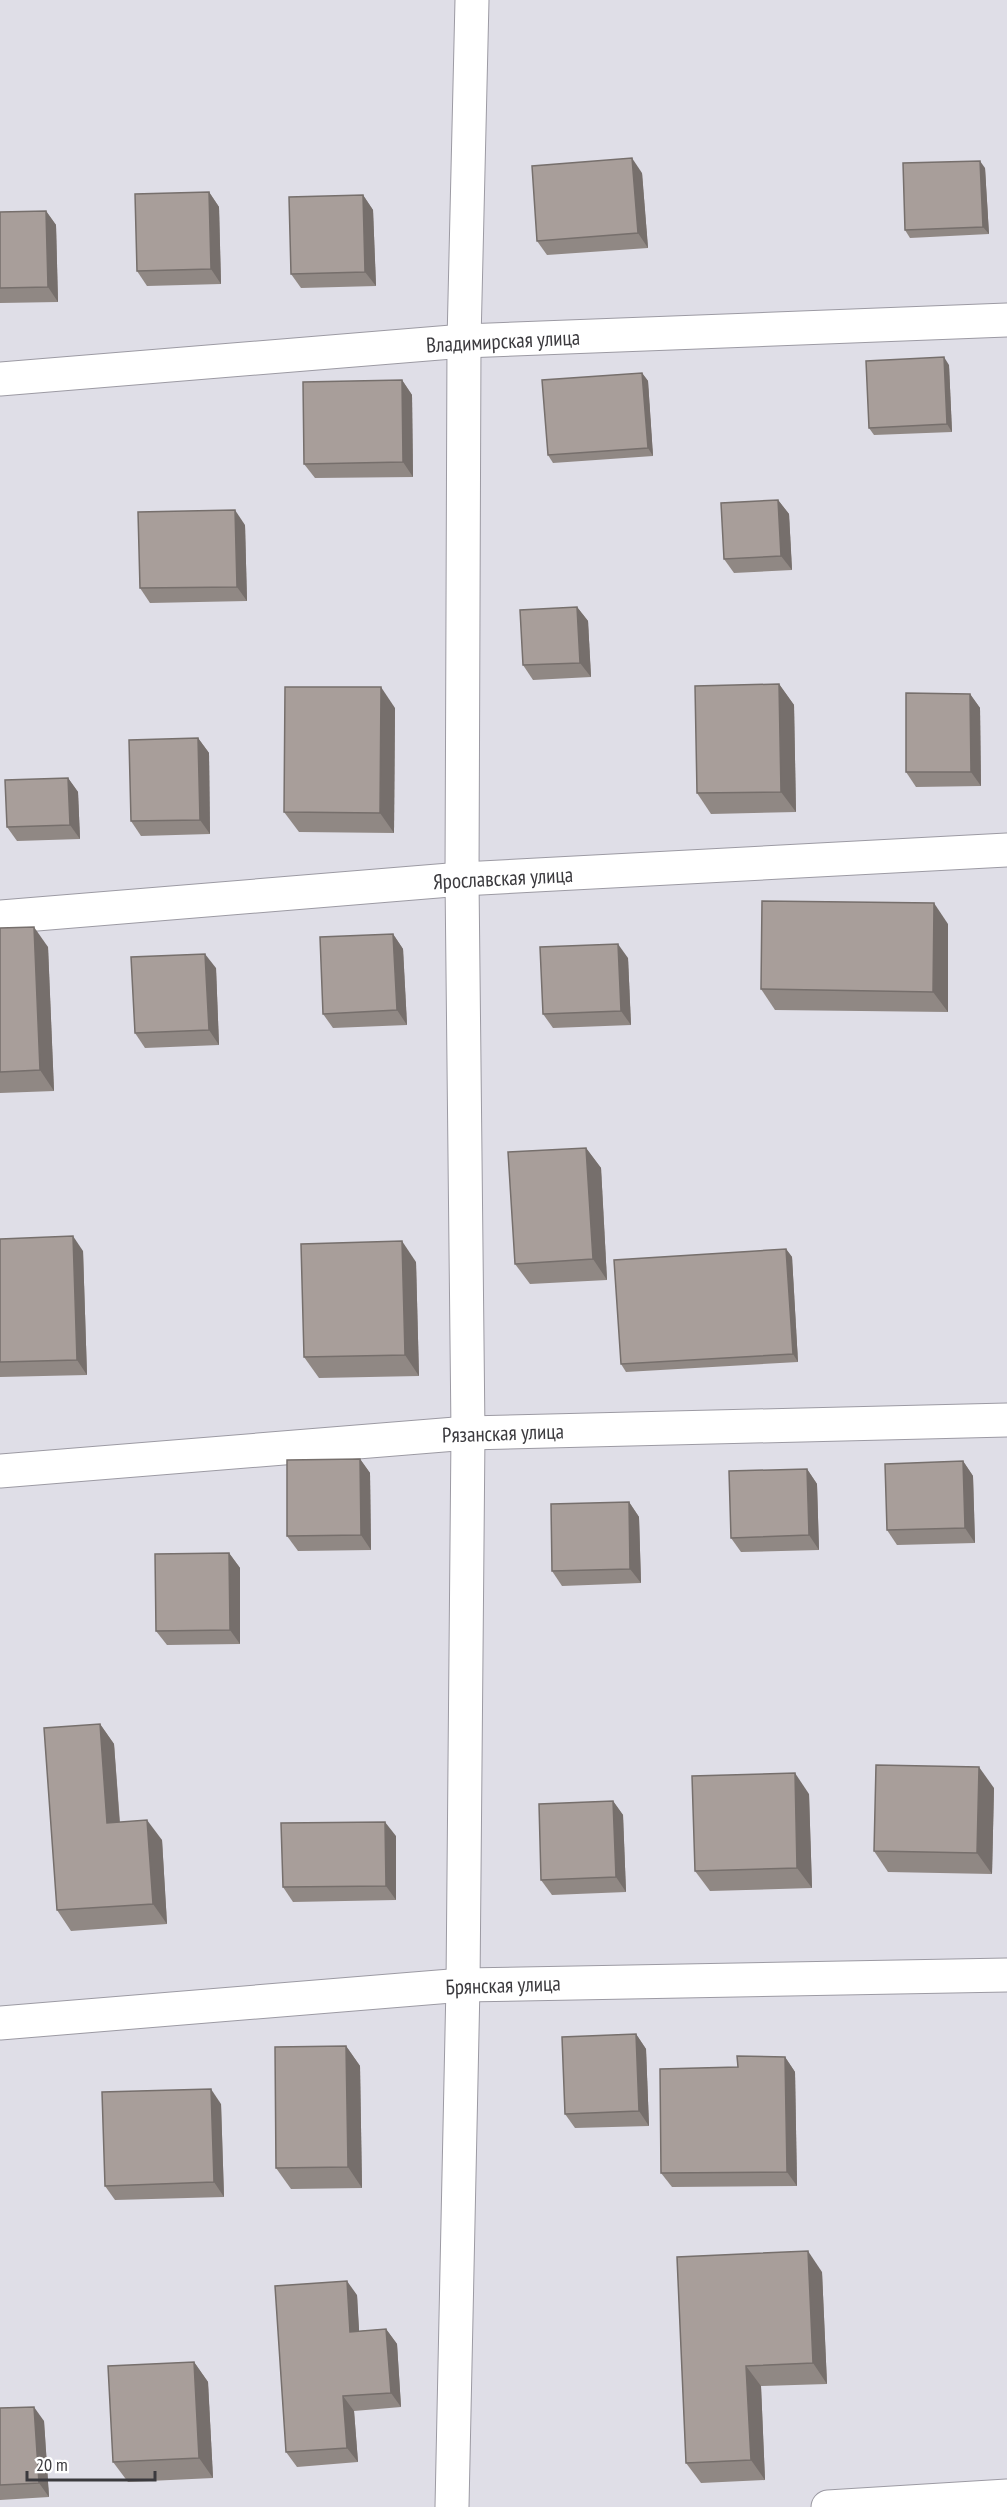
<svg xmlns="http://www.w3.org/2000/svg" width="1007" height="2507" viewBox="0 0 1007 2507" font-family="'PT Sans Narrow',sans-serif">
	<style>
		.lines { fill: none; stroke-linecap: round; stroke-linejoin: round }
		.minor-casing { stroke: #9c9aa3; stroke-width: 35 }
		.minor { stroke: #fff; stroke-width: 33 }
		.wall { fill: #908884 }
		.shaded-wall { fill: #766f6c }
		.building { fill: #a89e9a; stroke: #766f6c; stroke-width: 1.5 }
		.labels { text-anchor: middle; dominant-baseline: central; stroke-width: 4.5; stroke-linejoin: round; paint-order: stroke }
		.street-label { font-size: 21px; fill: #3b3a3e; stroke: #fff }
	</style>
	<rect width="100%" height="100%" fill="#dfdee7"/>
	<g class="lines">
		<defs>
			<g id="minor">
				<path d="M0,379L464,341L1007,320"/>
				<path d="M0,917L462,879L1007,850"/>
				<path d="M0,1471L468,1433L1007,1420"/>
				<path d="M0,2023L463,1985L1007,1975"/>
				<path d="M452,2507L463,1985L468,1433L462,879L464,341L472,0"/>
				<path d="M828,2507L1007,2496"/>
			</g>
		</defs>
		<!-- minor casing -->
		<use href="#minor" class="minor-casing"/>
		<!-- minor -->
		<use href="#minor" class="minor"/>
	</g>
	<!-- wall -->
	<g class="wall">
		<path d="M985,168L989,234L910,238L905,230Z"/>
		<path d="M642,173L648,248L547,255L537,241Z"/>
		<path d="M209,192L219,207L221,284L147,286L137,271Z"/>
		<path d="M363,195L373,210L376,286L301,288L291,274Z"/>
		<path d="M46,211L56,225L58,302L0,303V212Z"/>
		<path d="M949,365L952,432L874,435L869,428Z"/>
		<path d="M642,373L648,381L653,456L553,463L548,455Z"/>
		<path d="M402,380L412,395L413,477L315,478L304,464Z"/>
		<path d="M778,500L789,514L792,570L734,573L724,559Z"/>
		<path d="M245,525L247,601L150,603L140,588Z"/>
		<path d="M577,607L588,621L591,677L533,680L523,665Z"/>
		<path d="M779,684L794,705L796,812L711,814L697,793Z"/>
		<path d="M970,694L980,708L981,786L916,787L906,772Z"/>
		<path d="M395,708L394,833L299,832L284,812Z"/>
		<path d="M198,738L209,753L210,834L141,836L131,821Z"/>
		<path d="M68,778L78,792L80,839L17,841L7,827Z"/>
		<path d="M948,924V1012L775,1010L761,989Z"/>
		<path d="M0,928L48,947L54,1091L0,1093Z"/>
		<path d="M393,934L403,949L407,1025L333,1028L323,1014Z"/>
		<path d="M628,958L631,1025L553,1028L543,1014Z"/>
		<path d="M216,968L219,1045L145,1048L135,1033Z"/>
		<path d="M586,1148L601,1168L607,1280L530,1284L515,1264Z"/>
		<path d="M0,1239L83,1251L87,1375L0,1377Z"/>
		<path d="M786,1249L792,1257L798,1362L626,1372L621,1364Z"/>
		<path d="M416,1262L419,1376L319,1378L304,1357Z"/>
		<path d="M360,1459L370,1473L371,1550L298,1551L287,1536Z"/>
		<path d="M963,1461L973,1476L975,1543L897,1545L887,1530Z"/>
		<path d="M807,1469L817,1484L819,1550L741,1552L731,1538Z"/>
		<path d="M629,1502L639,1517L641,1583L562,1586L552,1571Z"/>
		<path d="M229,1553L240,1568V1644L167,1645L156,1631Z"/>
		<path d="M100,1724L114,1744L120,1822L162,1840L167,1924L71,1931L57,1910Z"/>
		<path d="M994,1788L992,1874L888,1872L874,1851Z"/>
		<path d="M809,1794L812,1888L710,1891L695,1871Z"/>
		<path d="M613,1801L623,1815L626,1892L552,1895L541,1880Z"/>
		<path d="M396,1836V1900L293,1902L283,1887Z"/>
		<path d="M636,2034L646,2049L649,2126L575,2128L565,2114Z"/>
		<path d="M346,2046L360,2066L362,2188L291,2189L276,2168Z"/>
		<path d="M785,2057L795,2072L797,2186L672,2187L661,2173L738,2067Z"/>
		<path d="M221,2104L224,2197L115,2200L105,2186Z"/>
		<path d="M677,2257L822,2272L827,2384L761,2386L765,2480L701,2483L686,2463Z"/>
		<path d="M357,2295L359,2331L386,2329L397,2344L401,2407L354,2411L358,2462L297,2467L286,2452Z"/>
		<path d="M194,2362L208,2382L213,2478L128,2482L113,2462Z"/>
		<path d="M0,2408L44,2421L49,2497L0,2500Z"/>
	</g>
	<!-- shaded-wall -->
	<g class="shaded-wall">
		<path d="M632,158L642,173L648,248L638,233Z"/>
		<path d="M980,161L985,168L989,234L983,227Z"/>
		<path d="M209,192L219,207L221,284L211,269Z"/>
		<path d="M363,195L373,210L376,286L365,272Z"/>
		<path d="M46,211L56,225L58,302L48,287Z"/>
		<path d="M944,357L949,365L952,432L947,424Z"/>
		<path d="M642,373L648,381L653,456L648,448Z"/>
		<path d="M402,380L412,395L413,477L403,462Z"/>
		<path d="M778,500L789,514L792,570L781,556Z"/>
		<path d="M235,510L245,525L247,601L237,587Z"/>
		<path d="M577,607L588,621L591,677L580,663Z"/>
		<path d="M779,684L794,705L796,812L781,792Z"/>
		<path d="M381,687L395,708L394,833L380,813Z"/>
		<path d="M970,694L980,708L981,786L971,772Z"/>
		<path d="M198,738L209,753L210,834L200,820Z"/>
		<path d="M68,778L78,792L80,839L70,825Z"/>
		<path d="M934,903L948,924V1012L933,992Z"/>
		<path d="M34,927L48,947L54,1091L40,1070Z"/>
		<path d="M393,934L403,949L407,1025L397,1010Z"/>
		<path d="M618,944L628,958L631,1025L621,1011Z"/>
		<path d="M205,954L216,968L219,1045L209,1030Z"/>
		<path d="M586,1148L601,1168L607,1280L593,1259Z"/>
		<path d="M73,1236L83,1251L87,1375L77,1360Z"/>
		<path d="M402,1241L416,1262L419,1376L405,1355Z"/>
		<path d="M786,1249L792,1257L798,1362L793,1354Z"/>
		<path d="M360,1459L370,1473L371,1550L361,1535Z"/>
		<path d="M963,1461L973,1476L975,1543L965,1528Z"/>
		<path d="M807,1469L817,1484L819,1550L809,1535Z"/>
		<path d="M629,1502L639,1517L641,1583L630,1569Z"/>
		<path d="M229,1553L240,1568V1644L230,1630Z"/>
		<path d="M100,1724L114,1744L121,1843L107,1823Z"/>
		<path d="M979,1767L994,1788L992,1874L977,1853Z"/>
		<path d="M795,1773L809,1794L812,1888L797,1868Z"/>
		<path d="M613,1801L623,1815L626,1892L616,1877Z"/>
		<path d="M147,1820L162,1840L167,1924L153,1904Z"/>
		<path d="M385,1822L396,1836V1900L386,1886Z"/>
		<path d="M636,2034L646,2049L649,2126L639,2111Z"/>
		<path d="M346,2046L360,2066L362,2188L348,2167Z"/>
		<path d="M785,2057L795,2072L797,2186L787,2172Z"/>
		<path d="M211,2089L221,2104L224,2197L214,2182Z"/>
		<path d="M808,2251L822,2272L827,2384L813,2363Z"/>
		<path d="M347,2281L357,2295L360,2347L350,2332Z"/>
		<path d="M386,2329L397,2344L401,2407L391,2393Z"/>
		<path d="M194,2362L208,2382L213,2478L199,2458Z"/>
		<path d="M746,2366L761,2386L765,2480L751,2460Z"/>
		<path d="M343,2396L354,2411L358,2462L347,2448Z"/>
		<path d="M34,2407L44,2421L49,2497L39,2483Z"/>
	</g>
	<!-- building -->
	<g class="building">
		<path d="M632,158L638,233L537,241L532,166Z"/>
		<path d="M980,161L983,227L905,230L903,163Z"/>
		<path d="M209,192L211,269L137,271L135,194Z"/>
		<path d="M363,195L365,272L291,274L289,197Z"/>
		<path d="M46,211L48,287L0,288V212Z"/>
		<path d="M944,357L947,424L869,428L866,361Z"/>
		<path d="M642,373L648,448L548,455L542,380Z"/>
		<path d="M402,380L403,462L304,464L303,382Z"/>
		<path d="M778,500L781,556L724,559L721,503Z"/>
		<path d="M235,510L237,587L140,588L138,512Z"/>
		<path d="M577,607L580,663L523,665L520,610Z"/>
		<path d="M779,684L781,792L697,793L695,686Z"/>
		<path d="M285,687H381L380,813L284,812Z"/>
		<path d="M906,693L970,694L971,772H906Z"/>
		<path d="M198,738L200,820L131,821L129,740Z"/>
		<path d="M68,778L70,825L7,827L5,780Z"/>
		<path d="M762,901L934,903L933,992L761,989Z"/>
		<path d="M34,927L40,1070L0,1072V928Z"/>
		<path d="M393,934L397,1010L323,1014L320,937Z"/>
		<path d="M618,944L621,1011L543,1014L540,947Z"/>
		<path d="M205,954L209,1030L135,1033L131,957Z"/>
		<path d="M586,1148L593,1259L515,1264L508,1152Z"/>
		<path d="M73,1236L77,1360L0,1362V1239Z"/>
		<path d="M402,1241L405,1355L304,1357L301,1244Z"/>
		<path d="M786,1249L793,1354L621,1364L614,1260Z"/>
		<path d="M360,1459L361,1535L287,1536V1460Z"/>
		<path d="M963,1461L965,1528L887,1530L885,1464Z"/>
		<path d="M807,1469L809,1535L731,1538L729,1471Z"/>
		<path d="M629,1502L630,1569L552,1571L551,1504Z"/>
		<path d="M229,1553L230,1630L156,1631L155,1554Z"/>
		<path d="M100,1724L107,1823L147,1820L153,1904L57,1910L44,1728Z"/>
		<path d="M876,1765L979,1767L977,1853L874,1851Z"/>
		<path d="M795,1773L797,1868L695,1871L692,1776Z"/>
		<path d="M613,1801L616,1877L541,1880L539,1804Z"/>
		<path d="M385,1822L386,1886L283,1887L281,1823Z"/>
		<path d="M636,2034L639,2111L565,2114L562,2037Z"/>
		<path d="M346,2046L348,2167L276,2168L275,2047Z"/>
		<path d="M737,2056L785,2057L787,2172L661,2173L660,2069L738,2067Z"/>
		<path d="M211,2089L214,2182L105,2186L102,2092Z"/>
		<path d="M808,2251L813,2363L746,2366L751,2460L686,2463L677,2257Z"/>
		<path d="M347,2281L350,2332L386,2329L391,2393L343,2396L347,2448L286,2452L275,2286Z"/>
		<path d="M194,2362L199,2458L113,2462L108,2366Z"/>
		<path d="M34,2407L39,2483L0,2485V2408Z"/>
	</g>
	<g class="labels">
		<!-- street labels -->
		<g class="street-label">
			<text transform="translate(503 341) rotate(-3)">Владимирская улица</text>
			<text transform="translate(503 878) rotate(-3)">Ярославская улица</text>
			<text transform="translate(503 1433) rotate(-2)">Рязанская улица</text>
			<text transform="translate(503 1985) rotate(-2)">Брянская улица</text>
		</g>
	</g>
	<!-- scale -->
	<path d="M27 2471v9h128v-9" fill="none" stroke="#3b3a3e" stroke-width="3"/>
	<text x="36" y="2471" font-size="18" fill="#3b3a3e" stroke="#ffffff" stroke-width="4.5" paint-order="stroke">20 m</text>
</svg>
